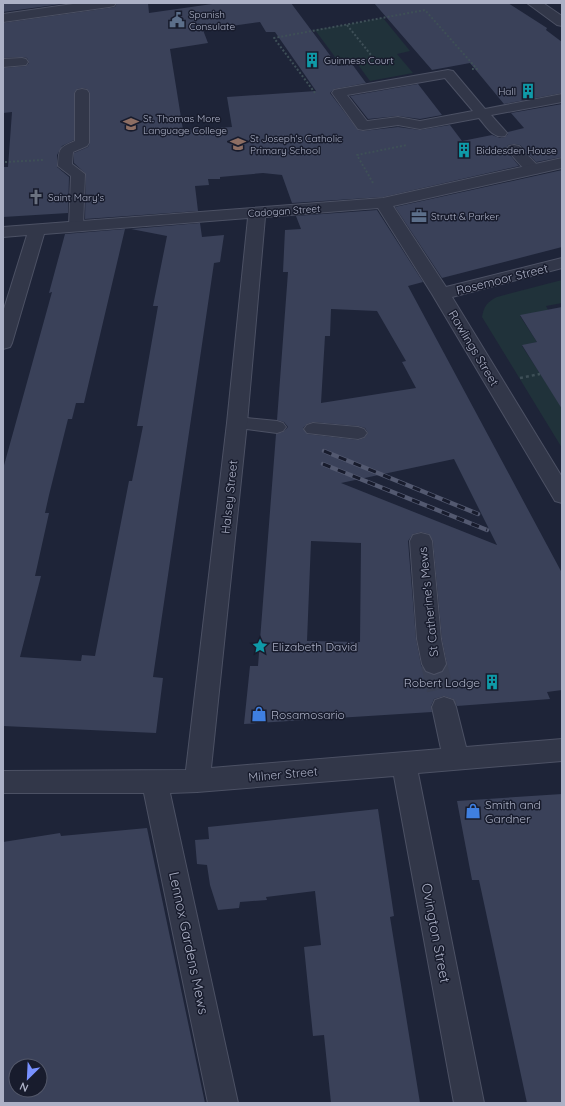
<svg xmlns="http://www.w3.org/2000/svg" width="565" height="1106" viewBox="0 0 565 1106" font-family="Quicksand,sans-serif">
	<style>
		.green { fill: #20323a }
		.building { fill: #3a4159; fill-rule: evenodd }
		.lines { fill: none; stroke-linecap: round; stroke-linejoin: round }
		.minor-tunnel { stroke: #3a4054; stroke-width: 26; stroke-dasharray: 26 14; stroke-linecap: butt }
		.service-casing { stroke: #4c5164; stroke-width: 2 }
		.minor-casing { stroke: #4c5164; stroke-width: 2 }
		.tertiary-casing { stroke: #4c5164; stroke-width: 2 }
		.path-far1 { stroke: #3e4f57; stroke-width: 2; stroke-dasharray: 2 2; stroke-linecap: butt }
		.path { stroke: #3e4f57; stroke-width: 2.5; stroke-dasharray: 3 3; stroke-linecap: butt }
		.service { fill: #323749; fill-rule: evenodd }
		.minor { fill: #323749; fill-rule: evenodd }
		.tertiary { fill: #323749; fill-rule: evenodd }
		.rail-casing { stroke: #535970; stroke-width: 4.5 }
		.rail { stroke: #181c2d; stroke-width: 3; stroke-dasharray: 8; stroke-linecap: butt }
		.labels { text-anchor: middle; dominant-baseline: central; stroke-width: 3; stroke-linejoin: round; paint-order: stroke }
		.far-poi-label { font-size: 10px; fill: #acb1c6; stroke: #181c2d; text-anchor: start }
		.far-street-label { font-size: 10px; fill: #acb1c6; stroke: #181c2d }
		.street-label { font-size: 12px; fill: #acb1c6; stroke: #181c2d }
		.poi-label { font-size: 12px; fill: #acb1c6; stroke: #181c2d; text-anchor: start }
		.near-street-label { font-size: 14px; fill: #acb1c6; stroke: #181c2d }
	</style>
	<rect width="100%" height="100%" fill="#1e2438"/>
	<!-- green -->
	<g class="green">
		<path d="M383,18L410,51L397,54L413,73L370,81L356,62L341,65L315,30Z"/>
		<path d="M562,280V303L546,306L548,310L520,316L537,342L522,346L562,407V448L482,317C484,306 487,302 497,297Z"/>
	</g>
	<!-- building -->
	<g class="building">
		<path d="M3,3H69L3,12Z"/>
		<path d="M117,3H148L149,13L219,3H291L338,66L352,64L366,83L334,89L330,93L358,130L363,131L398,127L420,130L450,125L462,141L492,135L500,138L505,137L508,134V132L524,128L511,113L562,104V157L536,162L520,145L514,144L508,145L506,150L519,166L383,197L292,203L282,175L263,173L220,177V179H208L209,185L195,186L198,211L85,219L86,174L74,163V153L88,147L90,143V93L87,89L82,88L77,89L74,93V140L62,146L57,155V167L69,177L68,213L3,217V167H8L12,112L3,113V68L26,66L29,63L27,58L22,57L3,58V23L109,8L115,7ZM260,22L266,32H275L316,91L227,97L232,127L183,130L170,49L208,43L203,30Z"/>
		<path d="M374,3H508L547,28L546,30L562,42V93L504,104L470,63L432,70Z"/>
		<path d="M418,84L442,115L420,119L398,116L368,119L350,96Z"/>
		<path d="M562,170V247L442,278L395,207Z"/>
		<path d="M377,210L423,282L408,286L562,573V690L547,692L550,699L457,706L453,699L444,696L434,699L431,706L432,712L244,724L250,666H258L276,434L283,432L288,427L284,422L277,420L288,272H283L285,230L301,229L296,216ZM331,309L377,311L406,361L402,362L416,388L321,403L325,336H330ZM313,422L358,426L365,428L368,433L364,438L358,440L307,434L303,428L307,424ZM454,459L497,545L341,483ZM421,532L429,534L433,541L442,639L447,664L443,672L435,675L425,672L421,665L416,639L408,541L413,534ZM311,541L361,543L360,642L307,641Z"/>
		<path d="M200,223L202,237L224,235L220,262L214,263L153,677L163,678L156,733L3,726V469L52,292L49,293L65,234L125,229L84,403H76L72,419H68L49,495L45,513H49L35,576H41L20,657L81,661L82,655L95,656L129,481H132L143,426H137L158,306H153L167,236L131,229Z"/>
		<path d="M562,307V409L522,345L537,342L520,315Z"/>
		<path d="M562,794V1103H527L479,880H472L457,801Z"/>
		<path d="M378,809L394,916L390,917L420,1103H331L324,1035L313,1036L304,947L321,945L315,891L266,897L267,900L240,902L239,908L218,910L210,885L207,865L197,864L195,840L209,839L208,827Z"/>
		<path d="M147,828L205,1103H3V842L60,833L61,836ZM16,1066H40V1090H16Z"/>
	</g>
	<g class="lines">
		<!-- minor-tunnel -->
		<path class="minor-tunnel" d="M434,664L444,707"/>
		<defs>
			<g id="service">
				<path d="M22,58L26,59L28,62L26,65L3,67V59Z"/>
				<path d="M448,70L453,71L485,109L562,94V102L491,115L507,133L505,136C493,139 486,126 479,118L420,129L398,125L363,130L358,129L332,93L334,90L339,89ZM445,78L473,111L420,121L398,117L367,121L347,95Z"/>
				<path d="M82,89L87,90L89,93V143L87,146L73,152L72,164L85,174L83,226L81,229L76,230L71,229L69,226L71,176L58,166C59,148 59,148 75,141V93L77,90Z"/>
				<path d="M514,145L519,146L539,167L541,170L539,173C526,176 517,160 509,152L507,149L509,146Z"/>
				<path d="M237,417L277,421L283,423L286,427L283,431L277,433L231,427L228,423L231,419Z"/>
				<path d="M313,423L358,427L364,429L367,433L364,437L358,439L307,433L304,429L307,425Z"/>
			</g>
			<g id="minor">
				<path d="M527,3H543L562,16V26L557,25Z"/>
				<path d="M562,158V168L393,206L446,287L562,258V268L452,297L562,477V503L555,501L432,294L378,208L265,217L247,423L211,768L441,749L432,707L435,700L444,697L453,700L456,707L466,747L562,739V761L418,773L484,1103H454L394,776L197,792L170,793L238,1103H208L144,793H3V771L186,770L227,423L248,218L44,234L12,343L10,347L3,349V312L27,235L3,237V227L383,198Z"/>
				<path d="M421,533L429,535L432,541L441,639L446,664L442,671L434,674L426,671L422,664L417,639L410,541L413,535Z"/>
			</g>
			<path id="tertiary" d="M80,3H116L114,6L109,7L3,22V14Z"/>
		</defs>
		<!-- service casing -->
		<use href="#service" class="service-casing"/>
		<!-- minor casing -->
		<use href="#minor" class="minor-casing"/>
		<!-- tertiary casing -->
		<use href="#tertiary" class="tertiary-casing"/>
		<!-- path-far1 -->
		<g class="path-far1">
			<path d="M347,25L379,65"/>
			<path d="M315,93L274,38L425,10L477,69H472"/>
			<path d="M5,162L43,160"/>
			<path d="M373,183L357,155L407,145"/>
		</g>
		<!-- path -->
		<path class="path" d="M520,378L540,374"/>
		<!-- service -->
		<use href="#service" class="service"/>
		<!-- minor -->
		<use href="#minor" class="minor"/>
		<!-- tertiary -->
		<use href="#tertiary" class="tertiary"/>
		<defs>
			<g id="rail">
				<path d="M324,451L478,514"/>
				<path d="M323,464L487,530"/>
			</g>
		</defs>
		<!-- rail casing -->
		<use href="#rail" class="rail-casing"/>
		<!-- rail -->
		<use href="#rail" class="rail"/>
	</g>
	<!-- icons -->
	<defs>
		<symbol id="civic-bare" viewBox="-9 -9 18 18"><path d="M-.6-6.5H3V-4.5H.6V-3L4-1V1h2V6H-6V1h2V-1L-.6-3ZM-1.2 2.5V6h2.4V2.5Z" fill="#5c6f8a" stroke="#181c2d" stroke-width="2.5" paint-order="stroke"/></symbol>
		<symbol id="building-bare" viewBox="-9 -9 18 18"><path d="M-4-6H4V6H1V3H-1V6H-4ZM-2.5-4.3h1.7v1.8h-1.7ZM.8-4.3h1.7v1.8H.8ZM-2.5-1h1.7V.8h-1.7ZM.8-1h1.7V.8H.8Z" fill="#0f9aa8" stroke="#181c2d" stroke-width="2.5" paint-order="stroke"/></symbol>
		<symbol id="school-bare" viewBox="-9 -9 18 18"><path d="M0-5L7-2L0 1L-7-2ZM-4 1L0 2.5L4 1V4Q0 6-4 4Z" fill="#8d6e63" stroke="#181c2d" stroke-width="2.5" paint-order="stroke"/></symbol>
		<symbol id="church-bare" viewBox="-9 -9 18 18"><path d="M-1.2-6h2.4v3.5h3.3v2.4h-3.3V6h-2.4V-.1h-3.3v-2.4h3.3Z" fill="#6b7280" stroke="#181c2d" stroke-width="2.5" paint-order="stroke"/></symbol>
		<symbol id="office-bare" viewBox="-9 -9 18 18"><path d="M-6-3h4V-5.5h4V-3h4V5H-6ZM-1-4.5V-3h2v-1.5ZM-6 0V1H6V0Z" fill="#5c6f8a" stroke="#181c2d" stroke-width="2.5" paint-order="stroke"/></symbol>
		<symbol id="sight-bare" viewBox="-9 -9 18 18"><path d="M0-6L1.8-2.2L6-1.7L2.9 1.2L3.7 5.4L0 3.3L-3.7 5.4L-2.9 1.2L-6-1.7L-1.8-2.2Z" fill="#0f9aa8" stroke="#181c2d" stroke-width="2.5" paint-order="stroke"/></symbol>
		<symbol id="shop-bare" viewBox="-9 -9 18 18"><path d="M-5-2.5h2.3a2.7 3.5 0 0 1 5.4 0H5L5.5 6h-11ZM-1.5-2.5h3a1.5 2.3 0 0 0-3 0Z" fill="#3f7fe0" stroke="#181c2d" stroke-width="2.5" paint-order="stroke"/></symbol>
	</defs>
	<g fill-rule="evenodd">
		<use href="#civic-bare" x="166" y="9" width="22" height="22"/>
		<use href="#building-bare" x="301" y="49" width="22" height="22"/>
		<use href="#building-bare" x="517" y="80" width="22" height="22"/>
		<use href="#school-bare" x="120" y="113" width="22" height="22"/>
		<use href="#school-bare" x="227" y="133" width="22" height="22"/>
		<use href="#building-bare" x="453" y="139" width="22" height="22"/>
		<use href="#church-bare" x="25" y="186" width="22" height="22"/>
		<use href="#office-bare" x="408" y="205" width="22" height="22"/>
		<use href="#sight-bare" x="249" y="635" width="22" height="22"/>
		<use href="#building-bare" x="481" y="671" width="22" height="22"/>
		<use href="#shop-bare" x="248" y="703" width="22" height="22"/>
		<use href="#shop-bare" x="462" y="800" width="22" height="22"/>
	</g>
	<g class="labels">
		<!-- far-poi labels -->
		<g class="far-poi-label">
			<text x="189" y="14">Spanish<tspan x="189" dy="12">Consulate</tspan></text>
			<text x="324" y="60">Guinness Court</text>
			<text x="516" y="91" text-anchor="end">Hall</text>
			<text x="143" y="118">St. Thomas More<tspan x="143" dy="12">Language College</tspan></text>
			<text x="250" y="138">St Joseph's Catholic<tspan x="250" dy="12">Primary School</tspan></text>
			<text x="476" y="150">Biddesden House</text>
			<text x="48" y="197">Saint Mary's</text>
			<text x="431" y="216">Strutt &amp; Parker</text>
		</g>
		<!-- far-street labels -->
		<g class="far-street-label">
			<text transform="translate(284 211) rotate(-4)">Cadogan Street</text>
		</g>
		<!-- street labels -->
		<g class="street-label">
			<text transform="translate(502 279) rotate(-14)">Rosemoor Street</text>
			<text transform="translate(474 348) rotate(59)">Rawlings Street</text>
			<text transform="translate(229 497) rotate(-84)">Halsey Street</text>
			<text transform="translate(428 602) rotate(-96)">St Catherine's Mews</text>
			<text transform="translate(283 774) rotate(-5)">Milner Street</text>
		</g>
		<!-- poi labels -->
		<g class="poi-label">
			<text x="272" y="646">Elizabeth David</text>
			<text x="480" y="682" text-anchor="end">Robert Lodge</text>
			<text x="271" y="714">Rosamosario</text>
			<text x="485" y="804">Smith and<tspan x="485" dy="14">Gardner</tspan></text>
		</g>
		<!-- near-street labels -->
		<g class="near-street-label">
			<text transform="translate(436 933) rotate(79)">Ovington Street</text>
			<text transform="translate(189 943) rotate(78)">Lennox Gardens Mews</text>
		</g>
	</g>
	<!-- border -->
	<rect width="565" height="1106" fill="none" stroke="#acb1c6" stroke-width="8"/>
	<!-- north arrow -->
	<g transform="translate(28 1078) rotate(204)"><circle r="19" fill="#181c2d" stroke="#53586a"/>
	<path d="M0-3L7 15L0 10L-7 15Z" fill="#7891ff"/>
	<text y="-6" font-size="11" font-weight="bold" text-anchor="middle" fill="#acb1c6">N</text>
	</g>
</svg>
